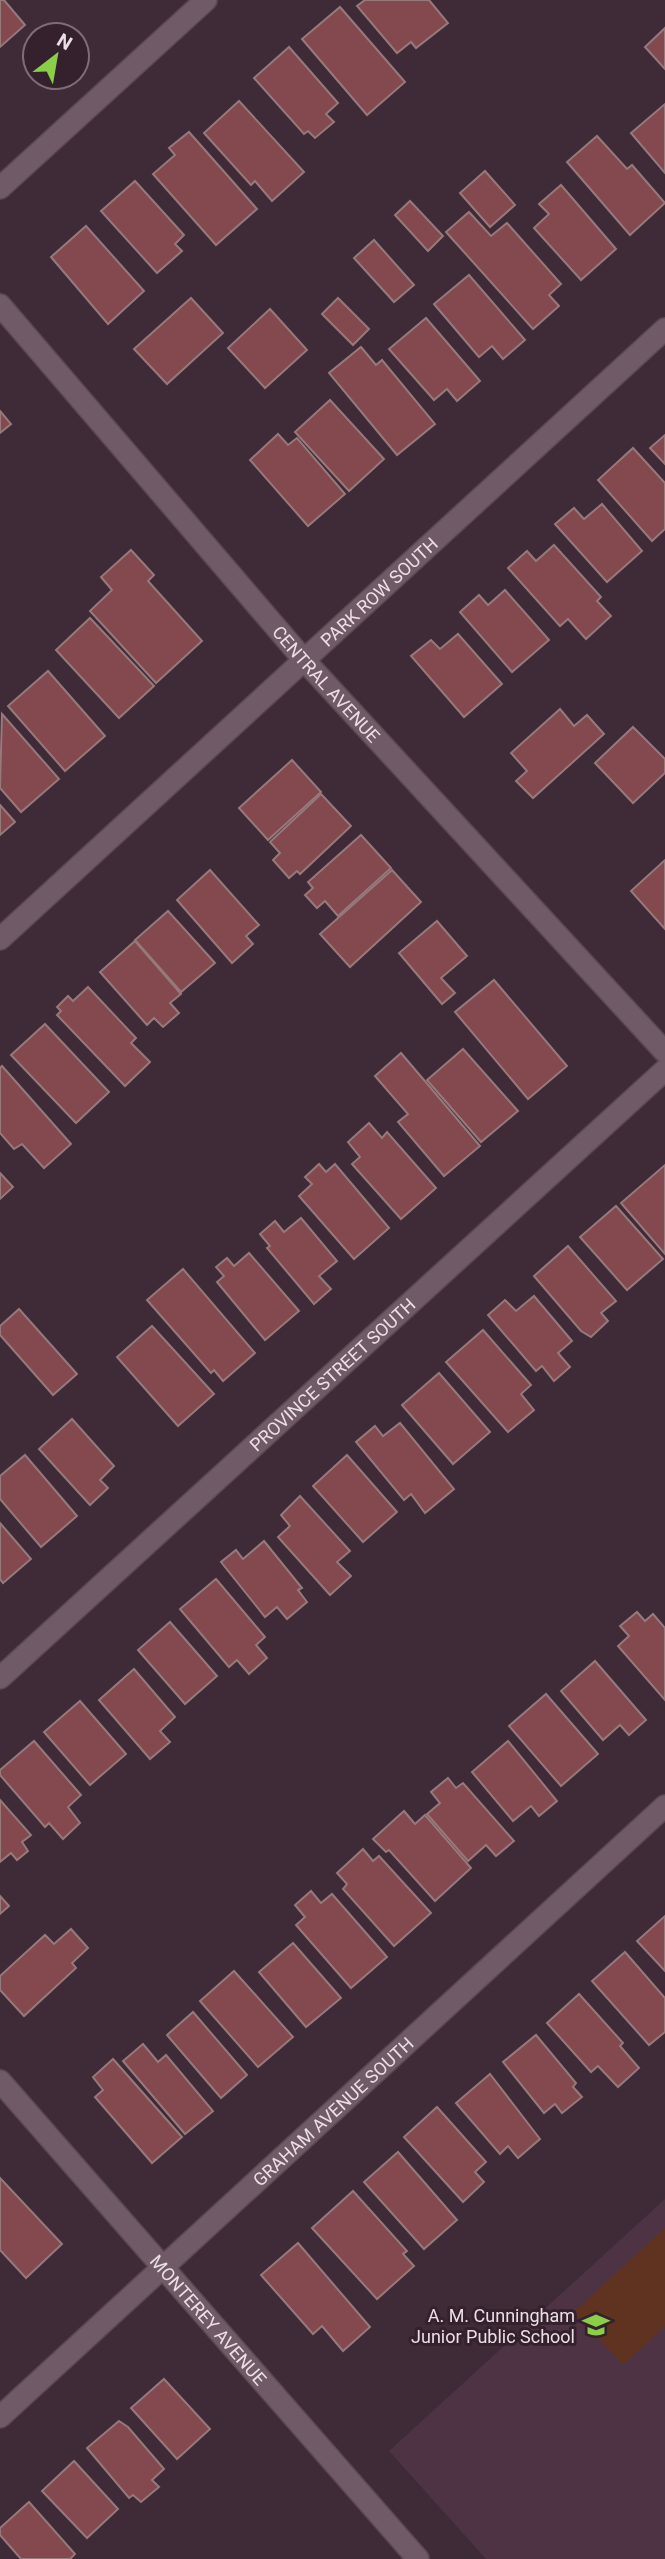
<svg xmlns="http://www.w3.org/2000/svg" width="665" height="2559" viewBox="0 0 665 2559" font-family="Roboto,sans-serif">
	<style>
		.built { fill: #4d3343 }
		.green { fill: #603320 }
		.building { fill: #84484f; stroke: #96797b; stroke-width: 2 }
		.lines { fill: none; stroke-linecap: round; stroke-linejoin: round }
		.minor-casing { stroke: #594852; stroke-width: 24 }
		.minor { stroke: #715a67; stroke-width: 21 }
		.labels { text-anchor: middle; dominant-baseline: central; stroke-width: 6; stroke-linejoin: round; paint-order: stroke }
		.street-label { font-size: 18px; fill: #ebdee5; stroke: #35212d }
		.poi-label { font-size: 18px; fill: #ebdee5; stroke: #35212d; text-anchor: end }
	</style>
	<rect width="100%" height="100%" fill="#3f2b37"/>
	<!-- built -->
	<path class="built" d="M665,2199V2559H486L389,2451Z"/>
	<!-- green -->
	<path class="green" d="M665,2228V2326L623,2365L574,2312Z"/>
	<!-- building -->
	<g class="building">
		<path d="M0,0H4L25,25L0,47Z"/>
		<path d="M365,0H429L448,23L416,48L411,42L397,53L357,6Z"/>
		<path d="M340,7L405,82L367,115L302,39Z"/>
		<path d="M665,28V69L645,47Z"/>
		<path d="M289,47L338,103L326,114L334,122L315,138L308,131L304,134L254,78Z"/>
		<path d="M239,101L304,172L272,201L255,181L251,185L204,133Z"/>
		<path d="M665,104V173L631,133Z"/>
		<path d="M189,132L257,209L216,245L153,174L175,155L169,148Z"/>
		<path d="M597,136L627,169L632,165L665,203L630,235L567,162Z"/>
		<path d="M485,171L515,205L490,227L460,193Z"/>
		<path d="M135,181L184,235L175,244L182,251L157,273L101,211Z"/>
		<path d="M561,185L616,249L581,280L534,228L549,214L539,204Z"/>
		<path d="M410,201L443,236L428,251L395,215Z"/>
		<path d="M469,212L491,236L507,223L561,284L549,295L559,306L533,329L446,232Z"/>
		<path d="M86,226L144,291L108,324L51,257Z"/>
		<path d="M374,240L414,285L394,302L354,258Z"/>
		<path d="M469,275L525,340L503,359L492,346L479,357L434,304Z"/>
		<path d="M191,298L223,333L167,384L134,349Z"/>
		<path d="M338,298L369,329L353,345L322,314Z"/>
		<path d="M270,309L307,350L265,388L228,348Z"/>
		<path d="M426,318L480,381L457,401L447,389L434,400L389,349Z"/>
		<path d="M361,347L376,365L382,360L435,424L397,455L329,373Z"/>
		<path d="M330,400L384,459L349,491L295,432Z"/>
		<path d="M0,411L11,424L0,433Z"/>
		<path d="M278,434L288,445L297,438L345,494L308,526L250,460Z"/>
		<path d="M665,435V464L650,448Z"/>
		<path d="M633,448L665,483V529L652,541L598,480Z"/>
		<path d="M602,504L642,551L607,582L555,524L574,508L584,519Z"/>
		<path d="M554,545L601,597L597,601L611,616L586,639L568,619L560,626L508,568L527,551L536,561Z"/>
		<path d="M131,550L154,575L148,581L202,641L156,683L90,611L112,590L101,577Z"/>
		<path d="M505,590L549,640L512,672L460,612L479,595L488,605Z"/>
		<path d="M90,618L154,686L119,718L56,650Z"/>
		<path d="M458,634L502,684L464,717L411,656L431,640L440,649Z"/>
		<path d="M48,671L105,736L65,771L8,706Z"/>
		<path d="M560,709L574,726L587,715L604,734L533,798L516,781L527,771L511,753Z"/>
		<path d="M2,714L59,779L21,812L0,788Z"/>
		<path d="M633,727L665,759V773L633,803L595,763Z"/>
		<path d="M292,760L321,792L268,840L239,808Z"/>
		<path d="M321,794L351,826L300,874L297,871L289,878L273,860L280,853L270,842Z"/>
		<path d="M0,805L15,822L0,835Z"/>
		<path d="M361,835L391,868L338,916L325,901L317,908L305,895L313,888L308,882Z"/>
		<path d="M665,860V929L631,891Z"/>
		<path d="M210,870L259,925L246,936L253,944L232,963L177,900Z"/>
		<path d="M392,870L421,902L350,967L320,934Z"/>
		<path d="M168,911L215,963L181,992L135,940Z"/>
		<path d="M437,921L467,956L441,978L455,993L442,1004L399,953Z"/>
		<path d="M135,941L181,994L170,1003L179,1013L163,1027L154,1018L147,1025L100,972Z"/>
		<path d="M494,980L567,1066L528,1099L455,1012Z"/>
		<path d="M88,987L136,1038L131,1043L150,1062L125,1086L57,1015L61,1011L57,1007L68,996L73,1001Z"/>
		<path d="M45,1024L109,1092L76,1123L11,1055Z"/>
		<path d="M463,1049L518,1111L481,1142L427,1080Z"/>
		<path d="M401,1053L480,1146L444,1176L398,1122L408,1114L375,1076Z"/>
		<path d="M2,1066L71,1144L44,1168L22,1144L14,1149L0,1133V1068Z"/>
		<path d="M369,1123L382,1138L387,1132L436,1188L401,1219L352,1164L360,1157L348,1142Z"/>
		<path d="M319,1164L326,1172L335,1164L389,1228L354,1259L299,1196L312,1184L305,1177Z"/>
		<path d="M665,1165V1254L621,1203Z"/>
		<path d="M0,1173L13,1187L0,1199Z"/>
		<path d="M616,1206L663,1259L627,1290L580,1237Z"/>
		<path d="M301,1218L337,1261L319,1276L331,1289L314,1304L267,1248L270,1246L260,1234L275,1221L284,1232Z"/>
		<path d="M568,1246L616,1301L601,1313L608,1321L591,1337L581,1331L534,1276Z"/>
		<path d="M249,1253L299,1311L265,1340L217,1282L224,1276L216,1267L227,1258L234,1266Z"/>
		<path d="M183,1269L255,1353L223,1381L214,1370L211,1373L147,1300Z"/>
		<path d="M534,1296L572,1341L558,1353L570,1367L554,1381L542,1366L536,1371L488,1315L505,1300L516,1311Z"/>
		<path d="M19,1309L77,1374L53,1395L0,1335V1326Z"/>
		<path d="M152,1326L214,1394L178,1426L117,1357Z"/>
		<path d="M483,1330L531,1385L521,1394L534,1410L508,1432L446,1362Z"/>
		<path d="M439,1373L490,1432L453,1464L402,1405Z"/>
		<path d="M72,1419L114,1466L100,1480L108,1488L90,1505L39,1449Z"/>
		<path d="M400,1423L454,1489L425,1513L411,1494L404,1500L356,1442L375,1426L383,1436Z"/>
		<path d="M25,1455L77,1516L41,1547L0,1499V1476Z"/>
		<path d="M347,1455L397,1512L363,1542L313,1486Z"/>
		<path d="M300,1496L350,1551L337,1562L351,1576L330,1595L278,1537L290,1526L281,1515Z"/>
		<path d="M0,1523L31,1559L3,1583L0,1579Z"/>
		<path d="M264,1541L302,1588L298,1590L307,1602L287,1619L277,1607L265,1617L221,1562L236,1550L243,1559Z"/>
		<path d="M216,1579L265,1637L256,1645L267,1658L249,1674L237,1660L229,1667L180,1609Z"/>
		<path d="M637,1612L645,1621L653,1614L665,1628V1700L618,1646L629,1636L620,1626Z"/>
		<path d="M170,1622L217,1676L185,1704L138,1650Z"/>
		<path d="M595,1661L646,1720L629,1735L620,1725L603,1740L561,1691Z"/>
		<path d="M134,1669L175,1717L160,1731L170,1742L150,1759L99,1700Z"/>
		<path d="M546,1694L598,1754L561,1786L509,1726Z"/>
		<path d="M80,1701L126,1754L90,1785L44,1732Z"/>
		<path d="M34,1741L81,1795L68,1807L80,1823L63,1839L49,1823L45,1827L0,1775V1770Z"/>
		<path d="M508,1741L557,1801L539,1816L531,1806L513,1821L472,1772Z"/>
		<path d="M448,1778L456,1788L463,1783L514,1841L496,1856L486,1845L468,1861L427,1814L440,1803L431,1792Z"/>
		<path d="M0,1800L31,1835L22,1842L28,1851L17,1860L11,1853L0,1862Z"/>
		<path d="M404,1811L415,1824L425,1815L471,1868L435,1901L389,1850L386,1852L373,1839Z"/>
		<path d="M363,1849L373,1861L379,1856L431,1913L394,1946L343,1889L347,1884L337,1873Z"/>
		<path d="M311,1891L321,1903L332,1894L387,1957L351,1988L296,1925L305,1917L295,1905Z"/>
		<path d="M0,1896L9,1906L0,1914Z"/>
		<path d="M665,1916V1971L637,1941Z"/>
		<path d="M71,1929L88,1948L72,1963L76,1968L24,2016L0,1990V1976L45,1935L54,1944Z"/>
		<path d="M293,1943L341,1998L306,2027L259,1972Z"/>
		<path d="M625,1952L665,1998V2032L649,2045L592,1981Z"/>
		<path d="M234,1971L293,2037L258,2067L200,2001Z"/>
		<path d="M579,1994L623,2043L620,2046L639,2068L618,2087L598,2066L591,2072L547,2023Z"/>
		<path d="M193,2012L247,2075L221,2098L167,2035Z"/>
		<path d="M536,2035L576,2083L573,2087L582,2097L562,2113L555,2104L544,2113L503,2062Z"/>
		<path d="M143,2044L158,2062L166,2055L213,2111L185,2134L123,2061Z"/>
		<path d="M113,2059L182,2137L152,2163L95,2097L103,2090L93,2077Z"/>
		<path d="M490,2074L540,2139L518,2158L508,2146L500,2154L456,2103Z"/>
		<path d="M437,2107L486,2162L475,2172L484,2182L463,2202L404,2137Z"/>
		<path d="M398,2152L457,2220L424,2249L364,2182Z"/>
		<path d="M0,2178L62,2244L26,2278L0,2250Z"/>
		<path d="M353,2191L407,2251L403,2254L414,2266L377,2299L312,2228Z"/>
		<path d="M298,2243L370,2327L343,2351L322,2326L313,2334L261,2275Z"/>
		<path d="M164,2379L210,2429L177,2459L131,2408Z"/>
		<path d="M119,2421L128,2427L164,2469L152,2480L159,2487L141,2502L133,2495L129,2498L87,2448Z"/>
		<path d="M74,2461L118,2509L87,2538L42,2491Z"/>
		<path d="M29,2502L75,2554L70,2559H21L0,2535V2528Z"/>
	</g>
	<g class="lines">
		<defs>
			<g id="minor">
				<path d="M0,188L206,0"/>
				<path id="s1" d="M0,305L304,660L665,1052"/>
				<path id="s2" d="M0,939L665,329"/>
				<path id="s3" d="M0,1678L665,1070"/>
				<path id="s4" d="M0,2081L418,2559"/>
				<path id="s5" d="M0,2417L665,1806"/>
			</g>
		</defs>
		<!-- minor casing -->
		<use href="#minor" class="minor-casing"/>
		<!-- minor -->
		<use href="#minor" class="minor"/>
	</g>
	<!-- icons -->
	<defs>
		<symbol id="school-bare" viewBox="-9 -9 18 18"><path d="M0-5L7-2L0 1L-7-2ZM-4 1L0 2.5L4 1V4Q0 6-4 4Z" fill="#8bce47" stroke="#35212d" stroke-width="2.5" paint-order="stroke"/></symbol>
	</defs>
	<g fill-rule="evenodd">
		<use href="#school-bare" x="577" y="2306" width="38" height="38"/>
	</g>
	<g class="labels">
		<!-- street labels -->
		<g class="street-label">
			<text stroke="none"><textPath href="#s2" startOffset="514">PARK ROW SOUTH</textPath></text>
			<text stroke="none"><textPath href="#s1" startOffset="500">CENTRAL AVENUE</textPath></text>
			<text stroke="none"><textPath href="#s3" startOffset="450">PROVINCE STREET SOUTH</textPath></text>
			<text stroke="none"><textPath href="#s5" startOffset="452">GRAHAM AVENUE SOUTH</textPath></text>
			<text stroke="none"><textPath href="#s4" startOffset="317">MONTEREY AVENUE</textPath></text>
		</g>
		<!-- poi labels -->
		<g class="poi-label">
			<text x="575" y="2315">A. M. Cunningham<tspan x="575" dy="21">Junior Public School</tspan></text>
		</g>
	</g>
	<!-- north arrow -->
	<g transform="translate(56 56) rotate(31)"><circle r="33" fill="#35212d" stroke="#7e6d77" stroke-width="2"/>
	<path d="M0-5L12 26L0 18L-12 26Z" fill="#8bce47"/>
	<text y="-10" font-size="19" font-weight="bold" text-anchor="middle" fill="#ebdee5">N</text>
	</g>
</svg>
